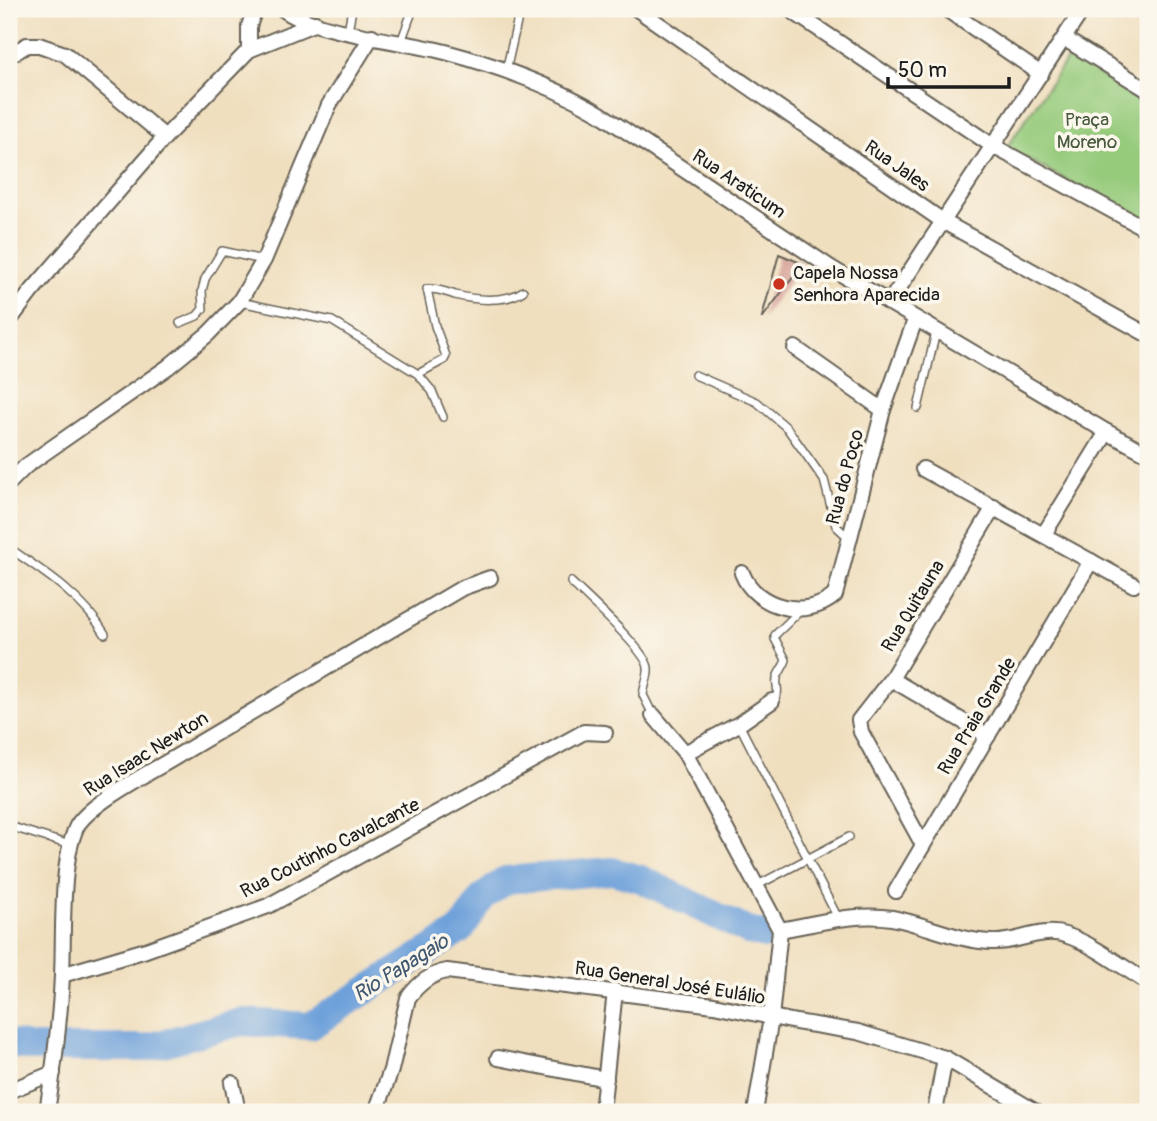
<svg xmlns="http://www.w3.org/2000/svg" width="1157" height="1121" viewBox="0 0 1157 1121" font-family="Pangolin,sans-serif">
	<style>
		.green { fill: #96cb7c; stroke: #59744c; stroke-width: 2 }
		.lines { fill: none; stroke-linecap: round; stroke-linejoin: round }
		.river { stroke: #6ea1da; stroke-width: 28 }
		.building { fill: #d3998f }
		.service-casing { stroke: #666055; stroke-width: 10 }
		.minor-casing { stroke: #666055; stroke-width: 18 }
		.service { stroke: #fff; stroke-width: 7 }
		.minor { stroke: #fff; stroke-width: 14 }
		.poi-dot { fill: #c8321e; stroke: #fbf7ec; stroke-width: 2.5 }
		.labels { text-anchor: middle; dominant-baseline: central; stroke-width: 7; stroke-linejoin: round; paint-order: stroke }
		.park-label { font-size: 19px; fill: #47593e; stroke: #fbf7ec }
		.street-label { font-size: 19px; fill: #1c1c1c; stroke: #fbf7ec }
		.poi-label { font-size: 19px; fill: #1c1c1c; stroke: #fbf7ec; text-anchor: start }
		.water-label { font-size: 21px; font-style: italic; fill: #415871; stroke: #fbf7ec }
	</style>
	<rect width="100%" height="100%" fill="#fbf7ec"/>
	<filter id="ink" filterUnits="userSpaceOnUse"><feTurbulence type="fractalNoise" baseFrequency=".0143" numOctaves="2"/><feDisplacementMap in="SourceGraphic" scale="14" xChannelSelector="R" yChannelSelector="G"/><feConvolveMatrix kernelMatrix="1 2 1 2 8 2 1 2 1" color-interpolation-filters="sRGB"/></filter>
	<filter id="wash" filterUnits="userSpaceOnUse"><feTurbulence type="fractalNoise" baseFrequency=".00686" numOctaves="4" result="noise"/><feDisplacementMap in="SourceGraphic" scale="28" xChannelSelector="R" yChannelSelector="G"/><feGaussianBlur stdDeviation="1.57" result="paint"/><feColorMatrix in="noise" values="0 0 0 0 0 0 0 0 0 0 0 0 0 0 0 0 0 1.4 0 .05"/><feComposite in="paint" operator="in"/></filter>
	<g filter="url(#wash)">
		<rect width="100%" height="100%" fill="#f0dfbf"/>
		<!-- green -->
		<path class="green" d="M1070,55L1148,107V224L1006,148Z"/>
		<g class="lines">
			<!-- river -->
			<path class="river" d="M9,1043L34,1048H145L241,1022L310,1026L461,930L483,897L506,880L612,871L641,879L748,931L766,935"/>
		</g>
		<g id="blocks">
			<!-- building -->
			<path class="building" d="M779,254L803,264L763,317H762Z"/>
		</g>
	</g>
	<g filter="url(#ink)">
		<use href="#blocks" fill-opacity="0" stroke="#666055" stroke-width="2"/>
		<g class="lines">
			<defs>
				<g id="service">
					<path d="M348,31L352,9"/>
					<path d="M401,42L413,9"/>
					<path d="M506,71L520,9"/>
					<path d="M240,302L332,321L418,374L432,391L443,417"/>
					<path d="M180,323L197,316L203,309L202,291L205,279L222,251L263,260"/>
					<path d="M418,374L444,360L446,356L435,326L427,289C437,288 446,292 455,295C474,300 506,303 523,291"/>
					<path d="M695,375L757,402L787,428L824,480L836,526L849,538"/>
					<path d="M918,408L936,332"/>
					<path d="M9,548C44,572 83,597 105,634"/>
					<path d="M571,582C585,596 648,652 648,668C649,676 644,686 643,695L653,715"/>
					<path d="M772,701C782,692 775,688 777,678C779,671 784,667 786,660L775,639V635L802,609"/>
					<path d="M739,724L839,920"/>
					<path d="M9,826L70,845"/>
					<path d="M756,886L849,837"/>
				</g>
				<g id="minor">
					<path d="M283,9C311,32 410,42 449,53C501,67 553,86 599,113L831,268L1107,432L1148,454"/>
					<path d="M637,9L944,222L1148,335"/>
					<path d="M789,9L993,146L1148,230"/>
					<path d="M946,9L1041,74"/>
					<path d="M1065,39L1148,90"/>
					<path d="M249,50V26L255,9"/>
					<path d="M9,56L27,45H39L65,54L165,137"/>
					<path d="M889,303L1083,9"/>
					<path d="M9,321L31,292L165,137L249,50L316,23"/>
					<path d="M795,348L883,410"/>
					<path d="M923,469L1134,585"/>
					<path d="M9,483L26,466L43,454L168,367L208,334L239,302L264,260L329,105L372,36"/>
					<path d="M1044,534L1107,432"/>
					<path d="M742,573C756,609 807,620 835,595L883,410L915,320"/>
					<path d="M891,679L988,736"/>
					<path d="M653,715L685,753L780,930L771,1018L755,1112"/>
					<path d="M685,753L739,724L772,701"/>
					<path d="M923,845L861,732L859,720L891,679L994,507"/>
					<path d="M896,891L1091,561"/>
					<path d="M780,930C815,924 856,912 892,918C925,924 957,941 991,942C1016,944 1040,927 1065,935C1092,943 1124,968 1148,983"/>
					<path d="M62,975L146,950L268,906L584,732L605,733"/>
					<path d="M498,1058L606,1079"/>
					<path d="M232,1083L236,1102L234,1112"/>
					<path d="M9,1091L53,1073"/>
					<path d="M47,1112C54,1067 60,1021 62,975C64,935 60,865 76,828C87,804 155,770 179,755C273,699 368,643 462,588L490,578"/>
					<path d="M376,1112L391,1070L408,998C418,984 430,974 447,971L714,1005L796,1022L858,1032L945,1058L1036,1112"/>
					<path d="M602,1112L615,991"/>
					<path d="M935,1112L945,1058"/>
				</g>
			</defs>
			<!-- service casing -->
			<use href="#service" class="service-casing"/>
			<!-- minor casing -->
			<use href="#minor" class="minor-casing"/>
			<!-- service -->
			<use href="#service" class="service"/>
			<!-- minor -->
			<use href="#minor" class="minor"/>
		</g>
	</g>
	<!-- markers -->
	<circle class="poi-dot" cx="779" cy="284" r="7"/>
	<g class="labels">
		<!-- park labels -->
		<g class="park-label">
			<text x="1087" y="120">Praça<tspan x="1087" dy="22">Moreno</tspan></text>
		</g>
		<!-- street labels -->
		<g class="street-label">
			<text transform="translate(897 166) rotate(35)">Rua Jales</text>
			<text transform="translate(739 184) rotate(34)">Rua Araticum</text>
			<text transform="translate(845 477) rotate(-75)">Rua do Poço</text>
			<text transform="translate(913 606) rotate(-59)">Rua Quitauna</text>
			<text transform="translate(977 716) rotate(-59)">Rua Praia Grande</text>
			<text transform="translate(146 754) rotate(-32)">Rua Isaac Newton</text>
			<text transform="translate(330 848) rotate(-27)">Rua Coutinho Cavalcante</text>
			<text transform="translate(670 983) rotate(9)">Rua General José Eulálio</text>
		</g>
		<!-- poi labels -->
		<g class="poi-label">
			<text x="793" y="273">Capela Nossa<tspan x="793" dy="22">Senhora Aparecida</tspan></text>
		</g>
		<!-- water labels -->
		<g class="water-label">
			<text transform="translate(401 968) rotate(-32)">Rio Papagaio</text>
		</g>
	</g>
	<!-- margin -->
	<rect width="1157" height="1121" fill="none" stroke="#fbf7ec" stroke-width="35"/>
	<!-- scale -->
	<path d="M888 77v10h121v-10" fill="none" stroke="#1c1c1c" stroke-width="3.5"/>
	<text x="898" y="77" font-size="21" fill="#1c1c1c" stroke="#fbf7ec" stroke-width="5" paint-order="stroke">50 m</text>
</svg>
